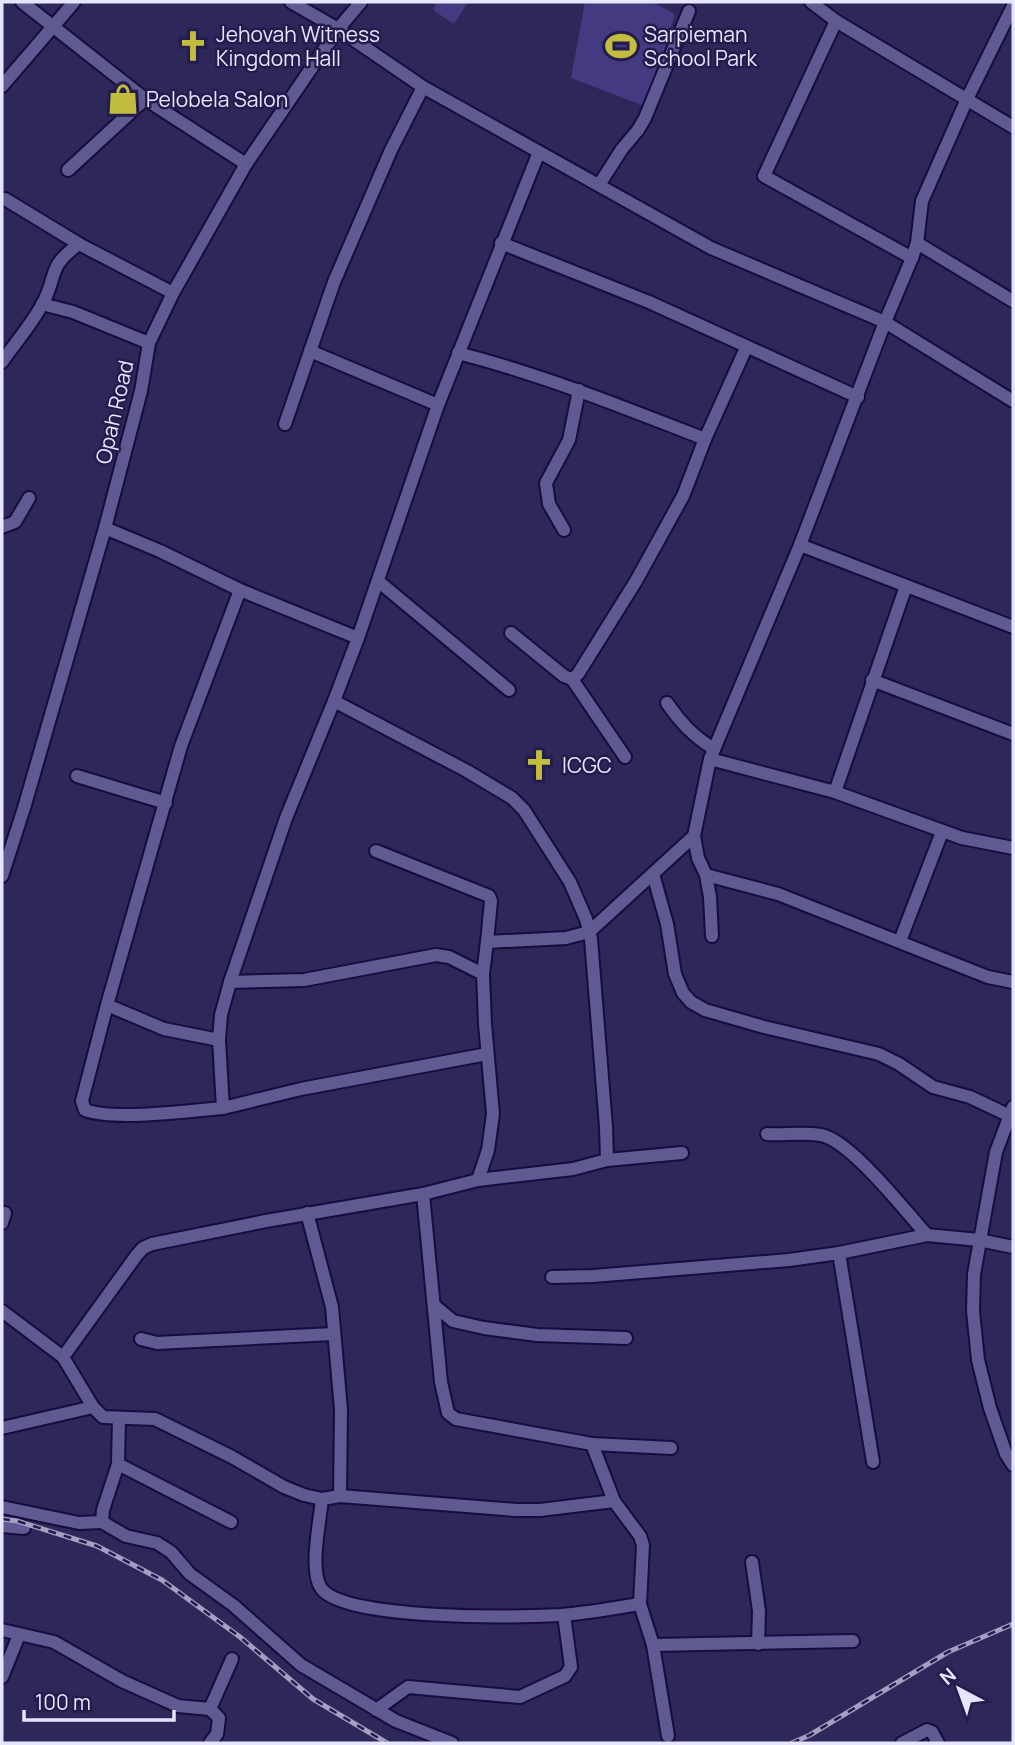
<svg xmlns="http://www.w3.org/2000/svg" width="1015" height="1745" viewBox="0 0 1015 1745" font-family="Manrope,sans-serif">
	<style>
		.green { fill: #443a81 }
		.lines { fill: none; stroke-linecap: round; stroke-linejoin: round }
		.minor-casing { stroke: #170c3d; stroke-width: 16 }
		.minor { stroke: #5f5a91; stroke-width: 12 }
		.rail-casing { stroke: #a4a0c3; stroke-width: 5 }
		.rail { stroke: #251c4e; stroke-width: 2.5; stroke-dasharray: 8; stroke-linecap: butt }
		.labels { text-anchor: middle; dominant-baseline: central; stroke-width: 5; stroke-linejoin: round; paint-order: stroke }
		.poi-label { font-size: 21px; fill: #e6e5ff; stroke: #251c4e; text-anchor: start }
		.street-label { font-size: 21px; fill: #e6e5ff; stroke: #251c4e }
	</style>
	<rect width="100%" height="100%" fill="#2e2759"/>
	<!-- green -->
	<g class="green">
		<path d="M437,2H468L454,24L433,10Z"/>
		<path d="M585,2H652L675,14L647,107L571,78Z"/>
	</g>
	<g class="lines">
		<defs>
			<g id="minor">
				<path d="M22,2L145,99L246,164"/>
				<path d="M291,2L338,29L423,87L711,248L885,322L1013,401"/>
				<path d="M811,2L836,21L1013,127"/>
				<path d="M836,21L764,176L912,258"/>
				<path d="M2,86L74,2"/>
				<path d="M68,170L145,99"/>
				<path d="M599,185L622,149L638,130L645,118L689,11"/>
				<path d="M5,199L79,244L173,293"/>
				<path d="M501,243L649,302L858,397"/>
				<path d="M917,243L1013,301"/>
				<path d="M42,304L73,312L149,343"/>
				<path d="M310,351L438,405"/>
				<path d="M458,353C543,375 623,407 705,439"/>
				<path d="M2,362C15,343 32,324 43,303C58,274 47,267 79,244"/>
				<path d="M285,424L334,282L391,150L423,87"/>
				<path d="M2,527L15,522L29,498"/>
				<path d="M105,528L160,551L240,590L358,638"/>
				<path d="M564,530L549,504L546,483L569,440L579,390"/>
				<path d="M800,545L1013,627"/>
				<path d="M378,581L509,690"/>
				<path d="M511,633L564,676L572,679L578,674L636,581L683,496L705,439L746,348"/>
				<path d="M572,679L625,757"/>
				<path d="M872,680L1013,734"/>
				<path d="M334,701L286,818L230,982L221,1015L219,1040L223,1108L301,1089L487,1054"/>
				<path d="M667,703C681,723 693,736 714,749"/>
				<path d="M710,759L835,792L962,838L1013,848"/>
				<path d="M77,776L166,803"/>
				<path d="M835,792L906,586"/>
				<path d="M376,851L489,896L491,901L487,942"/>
				<path d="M653,874L667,924L675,974L683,993L691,1002L705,1010L764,1027L879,1054L899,1064L933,1087L970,1097L1010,1116"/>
				<path d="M706,875L778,894L988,977L1013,982"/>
				<path d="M2,876L24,808L105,528L141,391L149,343L173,293L246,164L338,29L361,2"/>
				<path d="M712,936L710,897L706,875L698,858L694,836L710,759L800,545L885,322L912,258L917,243L922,201L967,99L1013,6"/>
				<path d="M900,941L942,832"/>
				<path d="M230,982L304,980L436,955L449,957L483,974"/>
				<path d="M107,1005L82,1101L85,1110C114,1121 190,1111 223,1108"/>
				<path d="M219,1040L164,1029L107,1005L181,746L240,590"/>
				<path d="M1013,1107L996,1152L974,1274L973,1311L978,1360L990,1408L1006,1454L1013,1465"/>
				<path d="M767,1134C784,1135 804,1132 821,1135C850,1140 906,1212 927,1235"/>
				<path d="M607,1160L682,1153"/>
				<path d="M478,1180L488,1150L493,1114L485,1024L483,974L487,942L566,938L589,932L694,836"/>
				<path d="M423,1194L441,1382L448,1413L456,1419L592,1444L671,1448"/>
				<path d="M307,1213L332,1307L341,1410L340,1496"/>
				<path d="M2,1223L5,1213"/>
				<path d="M839,1253L873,1462"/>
				<path d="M552,1277L593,1276L789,1260L839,1253L927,1235L979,1240L1013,1247"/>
				<path d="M435,1306L453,1321L484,1328L537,1335L626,1338"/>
				<path d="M2,1311L63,1357L136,1256L143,1248L152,1244L266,1221L423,1194L478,1180L573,1169L607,1160L606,1127L591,939L586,919L570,882L524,810L512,798L467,771L334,701L358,638L438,405L539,152"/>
				<path d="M141,1339L157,1343L333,1334"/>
				<path d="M63,1357L93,1407L103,1417L155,1419L232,1457L284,1487L304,1495L322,1499L340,1496L516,1510H540L614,1501"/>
				<path d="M119,1418L118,1464L103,1510L102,1522L126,1536L157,1543L171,1552L190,1574L233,1605L301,1665L396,1721L452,1743"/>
				<path d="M2,1428L93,1407"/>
				<path d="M592,1444L614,1501L640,1536L643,1545L640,1604L653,1645L853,1641"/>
				<path d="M118,1464L231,1522"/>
				<path d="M322,1499C320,1521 309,1570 321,1588C343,1621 520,1617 561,1615C588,1613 614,1608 640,1604"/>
				<path d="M2,1507L79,1523L102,1522"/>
				<path d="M2,1526L24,1528"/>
				<path d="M752,1562L759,1611L758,1644"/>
				<path d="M2,1630L54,1642L122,1681L178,1706L210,1709L219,1718L217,1734L210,1743"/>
				<path d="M653,1645L668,1736"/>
				<path d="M2,1677L19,1635"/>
				<path d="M210,1709L232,1659"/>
				<path d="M376,1710L408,1687L520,1697L565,1676L571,1667L564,1615"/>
				<path d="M902,1743L927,1730L932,1732L938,1743"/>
			</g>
		</defs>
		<!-- minor casing -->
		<use href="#minor" class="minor-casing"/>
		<!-- minor -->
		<use href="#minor" class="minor"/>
		<defs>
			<g id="rail">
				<path d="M2,1519L17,1521L97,1546L162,1580L240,1637L313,1699L387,1743"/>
				<path d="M792,1743L810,1735L948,1652L1013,1624"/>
			</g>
		</defs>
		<!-- rail casing -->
		<use href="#rail" class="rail-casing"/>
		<!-- rail -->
		<use href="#rail" class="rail"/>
	</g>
	<!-- icons -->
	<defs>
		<symbol id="church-bare" viewBox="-9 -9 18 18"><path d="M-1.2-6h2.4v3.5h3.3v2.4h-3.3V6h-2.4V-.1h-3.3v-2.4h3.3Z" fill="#c3bd3f" stroke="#251c4e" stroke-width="2.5" paint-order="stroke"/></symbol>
		<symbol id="stadium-bare" viewBox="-9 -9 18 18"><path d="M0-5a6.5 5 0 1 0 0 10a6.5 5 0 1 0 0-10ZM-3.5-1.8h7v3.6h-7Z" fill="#c3bd3f" stroke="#251c4e" stroke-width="2.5" paint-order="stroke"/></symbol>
		<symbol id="shop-bare" viewBox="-9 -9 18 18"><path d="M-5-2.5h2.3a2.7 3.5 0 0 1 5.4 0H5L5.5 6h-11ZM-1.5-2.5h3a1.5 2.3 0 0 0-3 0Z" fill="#c3bd3f" stroke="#251c4e" stroke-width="2.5" paint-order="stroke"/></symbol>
	</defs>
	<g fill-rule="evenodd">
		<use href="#church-bare" x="171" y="24" width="44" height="44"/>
		<use href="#stadium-bare" x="599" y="24" width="44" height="44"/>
		<use href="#shop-bare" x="101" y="77" width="44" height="44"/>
		<use href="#church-bare" x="517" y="743" width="44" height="44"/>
	</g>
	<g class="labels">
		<!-- poi labels -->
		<g class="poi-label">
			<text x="216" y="34">Jehovah Witness<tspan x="216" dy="24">Kingdom Hall</tspan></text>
			<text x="644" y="34">Sarpieman<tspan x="644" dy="24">School Park</tspan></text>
			<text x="146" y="99">Pelobela Salon</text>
			<text x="562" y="765">ICGC</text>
		</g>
		<!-- street labels -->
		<g class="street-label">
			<text transform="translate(114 412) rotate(-77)">Opah Road</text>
		</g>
	</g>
	<!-- border -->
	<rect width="1015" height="1745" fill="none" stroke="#e6e5ff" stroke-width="7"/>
	<!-- north arrow -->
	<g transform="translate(959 1689) rotate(319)" stroke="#251c4e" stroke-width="5" paint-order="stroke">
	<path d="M0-5L12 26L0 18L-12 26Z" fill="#e6e5ff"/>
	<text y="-10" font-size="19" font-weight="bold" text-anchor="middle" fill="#e6e5ff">N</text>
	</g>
	<!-- scale -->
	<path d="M24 1710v10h150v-10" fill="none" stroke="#e6e5ff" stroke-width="3.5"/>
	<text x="35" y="1710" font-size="21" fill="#e6e5ff" stroke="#251c4e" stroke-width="5" paint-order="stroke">100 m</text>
</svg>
